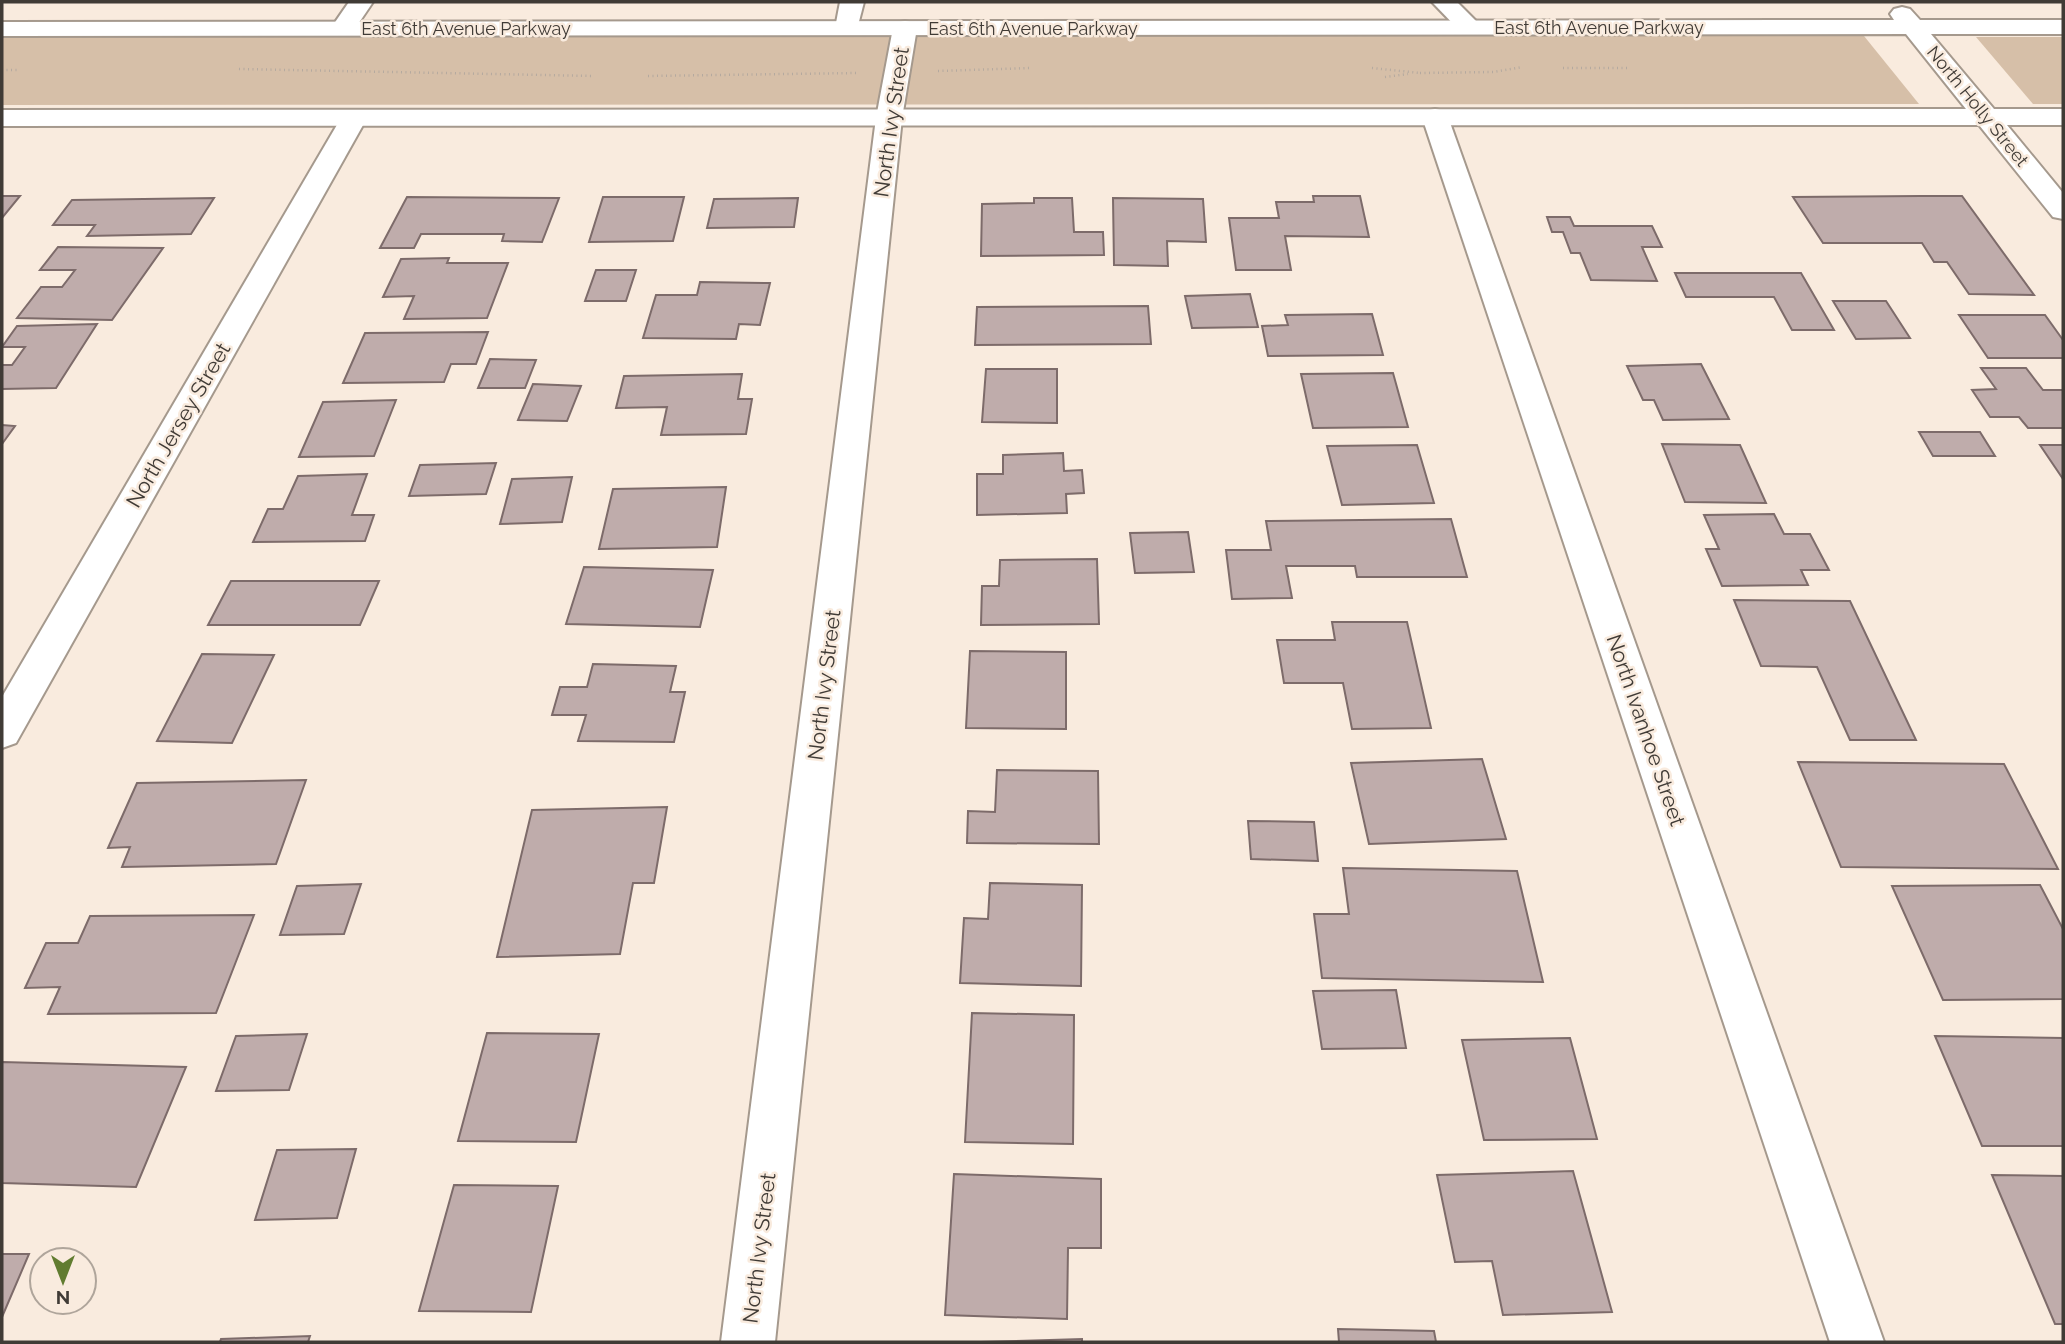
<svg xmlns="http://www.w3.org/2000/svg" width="2065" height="1344" viewBox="0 0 2065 1344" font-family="Raleway,sans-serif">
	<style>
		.green { fill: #d6bfa8 }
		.building { fill: #bfacab; stroke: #7d6b6a; stroke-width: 2 }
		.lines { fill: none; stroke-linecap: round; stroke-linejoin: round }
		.street-casing { stroke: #a5998d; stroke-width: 4 }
		.secondary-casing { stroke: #a5998d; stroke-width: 4 }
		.path { stroke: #b4a99f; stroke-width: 2.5; stroke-dasharray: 1 3.5; stroke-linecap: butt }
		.street { fill: #fff; fill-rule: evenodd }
		.secondary { fill: #fff; fill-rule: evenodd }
		.labels { text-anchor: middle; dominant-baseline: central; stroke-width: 5; stroke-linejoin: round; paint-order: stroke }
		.far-street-label { font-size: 18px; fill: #403b36; stroke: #f9ebde }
		.street-label { font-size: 21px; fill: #403b36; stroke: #f9ebde }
	</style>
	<rect width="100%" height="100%" fill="#f9ebde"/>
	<!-- green -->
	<g class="green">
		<path d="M2,36H1864L1919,104L2,105Z"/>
		<path d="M1976,37H2063V104H2033Z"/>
	</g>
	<!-- building -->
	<g class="building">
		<path d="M2,196H20L2,218Z"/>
		<path d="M1313,196H1360L1369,237L1285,236L1291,270H1236L1229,218H1279L1276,202H1314Z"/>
		<path d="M1920,196H1962L2034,295L1969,294L1947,262H1934L1922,243H1823L1793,197Z"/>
		<path d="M407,197L559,198L542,242L502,241L504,234H421L414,248H380Z"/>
		<path d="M603,197H684L673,241L589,242Z"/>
		<path d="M214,198L191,234L87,236L95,225H53L72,200Z"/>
		<path d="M798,198L794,227L707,228L714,199Z"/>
		<path d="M1034,198H1072L1074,232H1103L1104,255L981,256L982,204L1034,203Z"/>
		<path d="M1113,198L1203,199L1206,242L1167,241L1168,266L1114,265Z"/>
		<path d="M1547,217H1570L1574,226H1652L1662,247H1642L1657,281L1591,280L1580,253H1571L1563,232H1552Z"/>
		<path d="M58,247L163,248L112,320L17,318L41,287H62L75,270H40Z"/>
		<path d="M449,258L447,263H508L487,318L404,319L414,296L383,297L401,259Z"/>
		<path d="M596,270H636L626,301H585Z"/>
		<path d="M1675,273H1801L1834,330H1792L1774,297H1686Z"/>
		<path d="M700,282L770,283L760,325L739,324L736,339L643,338L656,295H697Z"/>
		<path d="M1250,294L1258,327L1192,328L1185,296Z"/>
		<path d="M1833,301H1886L1910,338L1856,339Z"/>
		<path d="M1148,306L1151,344L975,345L977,307Z"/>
		<path d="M1372,314L1383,355L1268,356L1262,326L1288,325L1285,315Z"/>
		<path d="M1959,315H2045L2063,340V358H1988Z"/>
		<path d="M97,324L56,388L2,389V365H12L25,347H2L17,326Z"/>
		<path d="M488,332L476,364H451L444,382L343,383L365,333Z"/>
		<path d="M490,359L536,360L525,388H478Z"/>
		<path d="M1701,364L1729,419L1663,420L1654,400H1643L1627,366Z"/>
		<path d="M1981,368H2026L2043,390H2063V428H2028L2019,417H1990L1972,390L1996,389Z"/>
		<path d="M986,369H1057V423L982,422Z"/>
		<path d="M1393,373L1408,427L1313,428L1301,374Z"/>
		<path d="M742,374L738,399H752L746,434L661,435L667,407L616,408L624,376Z"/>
		<path d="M533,384L581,386L567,421L518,420Z"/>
		<path d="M396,400L374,456L299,457L323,402Z"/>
		<path d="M2,425L15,426L2,444Z"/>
		<path d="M1919,432H1980L1995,456H1933Z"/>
		<path d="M1662,444L1740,445L1766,503L1685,502Z"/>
		<path d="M1417,445L1434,503L1342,505L1327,446Z"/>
		<path d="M2040,445H2063V479Z"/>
		<path d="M1063,453L1064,471L1082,470L1084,493L1066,494L1067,513L977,515V474H1003V455Z"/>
		<path d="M496,463L486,494L409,496L420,465Z"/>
		<path d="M367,474L352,515H374L365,541L253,542L268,509H283L298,476Z"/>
		<path d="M572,477L562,522L500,524L512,479Z"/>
		<path d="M726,487L717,547L599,549L613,489Z"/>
		<path d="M1774,514L1784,534H1810L1829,570H1801L1808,585L1722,586L1706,549H1719L1704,515Z"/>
		<path d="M1451,519L1467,577H1357L1355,566H1286L1292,598L1232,599L1226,550H1271L1266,521Z"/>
		<path d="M1188,532L1194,572L1135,573L1130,533Z"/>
		<path d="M1097,559L1099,624L981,625L982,586H999L1000,560Z"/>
		<path d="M584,567L713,570L700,627L566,624Z"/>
		<path d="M231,581H379L360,625H208Z"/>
		<path d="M1734,600L1850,601L1916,740H1850L1817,667L1761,666Z"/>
		<path d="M1332,622H1407L1431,728L1352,729L1343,683H1284L1277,640H1335Z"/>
		<path d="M970,651L1066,652V729L966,728Z"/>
		<path d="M202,654L274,655L232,743L157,741Z"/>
		<path d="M593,664L676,666L670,692H685L674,742L578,741L586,715H552L560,687H587Z"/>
		<path d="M1482,759L1506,839L1369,844L1351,763Z"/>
		<path d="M1798,762L2004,764L2058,869L1841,867Z"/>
		<path d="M997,770L1098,771L1099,844L967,843L968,811L995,812Z"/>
		<path d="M306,780L276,864L122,867L130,847L108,848L137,783Z"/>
		<path d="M667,807L654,883H633L620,954L497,957L532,810Z"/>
		<path d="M1248,821L1314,822L1318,861L1251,859Z"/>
		<path d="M1343,868L1517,871L1543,982L1322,978L1314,914H1349Z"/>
		<path d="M990,883L1082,885L1081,986L960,983L964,918L988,919Z"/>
		<path d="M361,884L344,934L280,935L297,886Z"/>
		<path d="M2040,885L2063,929V999L1943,1000L1892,886Z"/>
		<path d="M254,915L216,1013L48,1014L60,987L25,988L46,943H78L90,916Z"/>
		<path d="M1396,990L1406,1048L1322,1049L1313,991Z"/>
		<path d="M972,1013L1074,1015L1073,1144L965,1142Z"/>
		<path d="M487,1033L599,1034L576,1142L458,1141Z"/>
		<path d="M307,1034L289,1090L216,1091L236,1036Z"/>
		<path d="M1935,1036L2063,1038V1146H1982Z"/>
		<path d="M1570,1038L1597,1139L1484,1140L1462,1040Z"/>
		<path d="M2,1062L186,1067L136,1187L2,1183Z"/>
		<path d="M356,1149L337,1218L255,1220L277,1150Z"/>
		<path d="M1573,1171L1612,1312L1503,1315L1492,1261L1455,1262L1437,1175Z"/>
		<path d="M954,1174L1101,1179V1248H1068L1067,1319L945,1315Z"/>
		<path d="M1992,1175L2063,1176V1324H2055Z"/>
		<path d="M454,1185L558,1186L531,1312L419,1311Z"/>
		<path d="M2,1254H29L2,1317Z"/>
		<path d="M1338,1329L1434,1331L1436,1342H1339Z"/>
		<path d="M310,1336L308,1342H220L221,1339Z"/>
		<path d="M1082,1339V1342H981Z"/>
	</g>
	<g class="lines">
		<defs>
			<g id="street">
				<path d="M349,2H373L352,33H334L331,28Z"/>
				<path d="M840,2H864L856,33H838L835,28Z"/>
				<path d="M1432,2H1457L1482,27L1479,32H1461Z"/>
				<path d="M905,21L914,23L917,28L902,118L775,1342H721L876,118L893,28L896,23Z"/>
				<path d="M1435,109L1444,111L1448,117L1884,1342H1830L1422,117L1426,111Z"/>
				<path d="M354,110L363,112L367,118L16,743L2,748V697L341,118L345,112Z"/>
			</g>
			<path id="secondary" d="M1902,7L1910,9L1920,20H2063V34H1931L1994,109H2063V125H2007L2063,193V219L2053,217L1979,125L2,126V110L1966,109L1906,34L2,36V22L1894,20L1890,14L1894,9Z"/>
		</defs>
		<!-- street casing -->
		<use href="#street" class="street-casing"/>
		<!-- secondary casing -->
		<use href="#secondary" class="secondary-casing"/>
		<!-- path -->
		<g class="path">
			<path d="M1372,68L1420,73"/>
			<path d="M1563,68H1627"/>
			<path d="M239,69L594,76"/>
			<path d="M2,70H20"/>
			<path d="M938,71L1031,68"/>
			<path d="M1420,73L1493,72L1523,67"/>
			<path d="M648,76L856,73"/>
			<path d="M1385,77L1408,74"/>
		</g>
		<!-- street -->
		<use href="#street" class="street"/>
		<!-- secondary -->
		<use href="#secondary" class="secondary"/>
	</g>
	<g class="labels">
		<!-- far-street labels -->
		<g class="far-street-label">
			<text x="1599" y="27">East 6th Avenue Parkway</text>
			<text x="466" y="28">East 6th Avenue Parkway</text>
			<text x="1033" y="28">East 6th Avenue Parkway</text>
			<text transform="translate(1978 106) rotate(51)">North Holly Street</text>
		</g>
		<!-- street labels -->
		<g class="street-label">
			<text transform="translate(891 122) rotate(-82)">North Ivy Street</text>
			<text transform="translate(178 425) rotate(-60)">North Jersey Street</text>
			<text transform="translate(824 685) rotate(-83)">North Ivy Street</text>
			<text transform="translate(1646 730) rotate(71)">North Ivanhoe Street</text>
			<text transform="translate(759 1248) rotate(-83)">North Ivy Street</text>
		</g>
	</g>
	<!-- border -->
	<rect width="2065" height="1344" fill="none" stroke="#403b36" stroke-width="7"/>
	<!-- north arrow -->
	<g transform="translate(63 1281) rotate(180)"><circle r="33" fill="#f9ebde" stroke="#afa59b" stroke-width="2"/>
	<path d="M0-5L12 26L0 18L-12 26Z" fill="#617c30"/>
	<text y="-10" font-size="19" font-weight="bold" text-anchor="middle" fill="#403b36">N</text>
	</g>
</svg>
